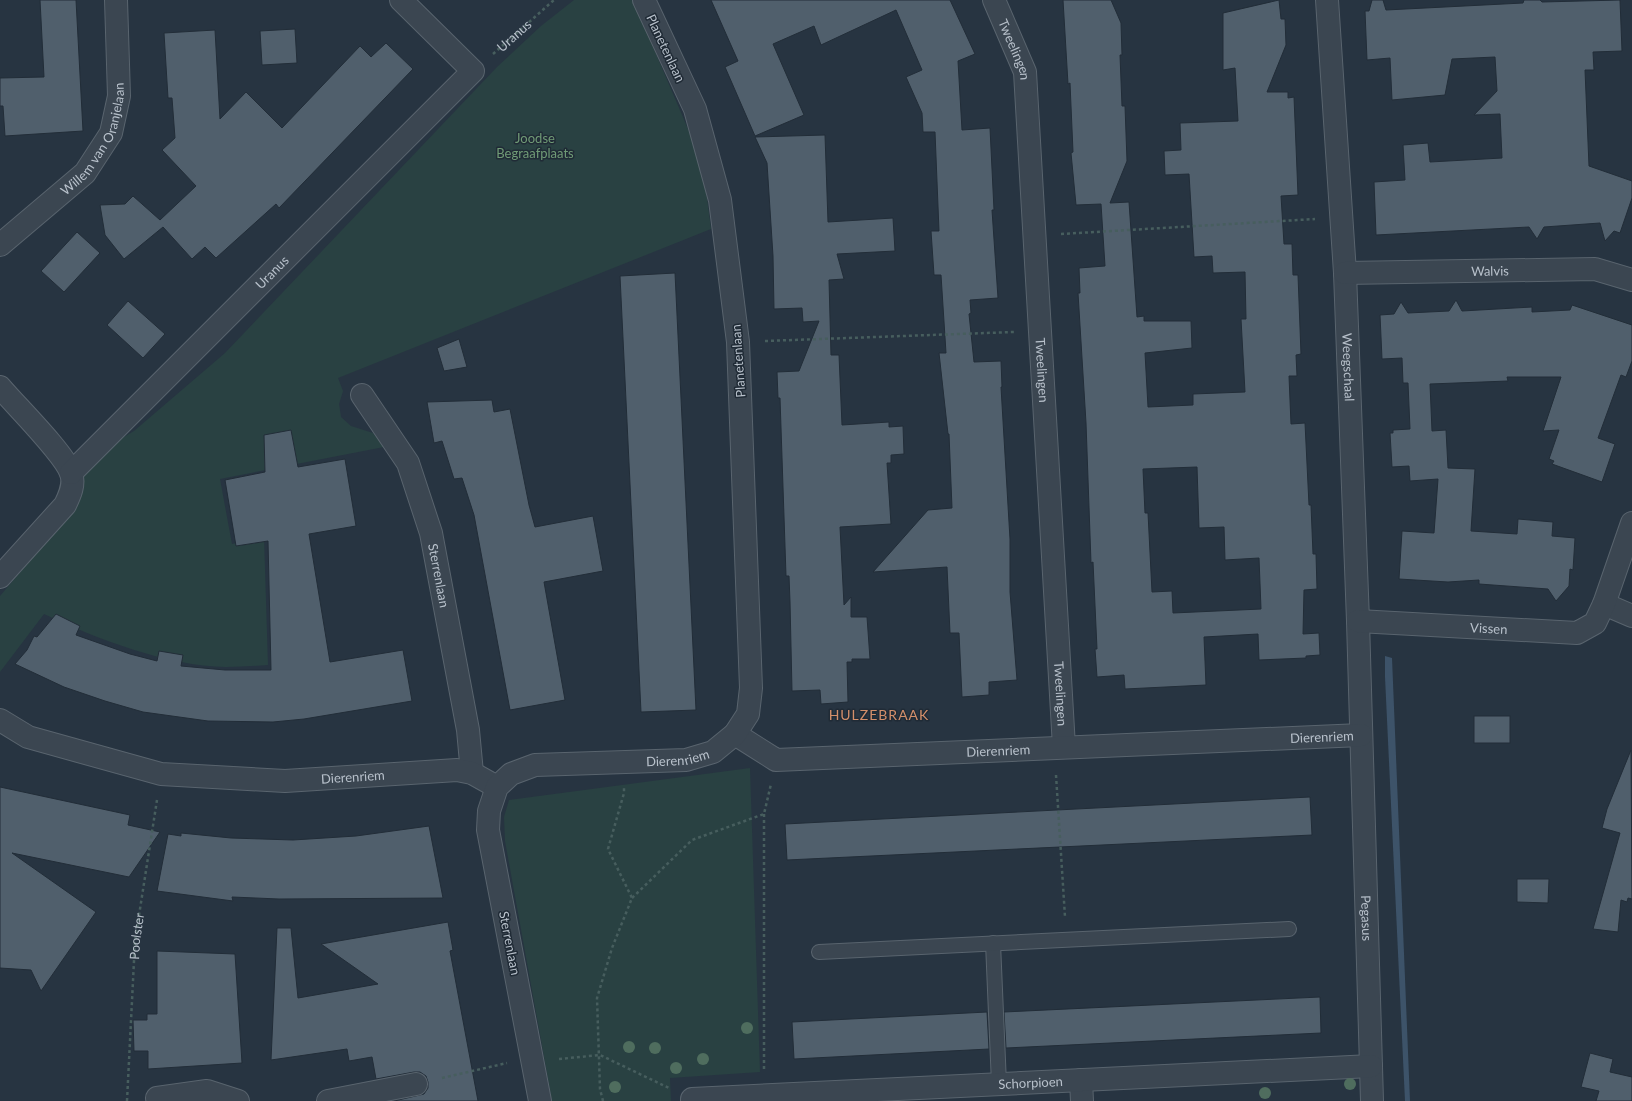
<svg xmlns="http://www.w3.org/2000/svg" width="1632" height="1101" viewBox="0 0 1632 1101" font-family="Lato,sans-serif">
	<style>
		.green { fill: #294142 }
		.water { fill: #3d5369 }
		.building { fill: #505f6c; stroke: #222d38; fill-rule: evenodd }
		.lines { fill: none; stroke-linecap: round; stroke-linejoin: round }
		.lane-casing { stroke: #59646e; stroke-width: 16 }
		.street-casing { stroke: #59646e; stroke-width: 24 }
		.path { stroke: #475e5e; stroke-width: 2.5; stroke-dasharray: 3 3; stroke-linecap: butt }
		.lane { stroke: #3b4651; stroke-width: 14 }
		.street { stroke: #3b4651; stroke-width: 22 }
		.tree { fill: #4f6d5e }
		.labels { text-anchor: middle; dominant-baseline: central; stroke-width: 3; stroke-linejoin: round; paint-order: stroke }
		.street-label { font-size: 13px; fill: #b8c1cb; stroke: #202b36 }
		.park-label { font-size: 13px; fill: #709b76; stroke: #202b36 }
		.neighbourhood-label { font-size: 14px; letter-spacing: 1px; fill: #d38f6b; stroke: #202b36 }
	</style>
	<rect width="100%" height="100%" fill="#273441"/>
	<!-- green -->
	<g class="green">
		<path d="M574,0H633L691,136L706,190L711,229L338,378L343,391L339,404L341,417L351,426L373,433L384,447L220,479L232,544L264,537L268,665C254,666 240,667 226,667C167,666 97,639 44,614L0,672V596L67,517L81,475L112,444L134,431L225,353L497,67L541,26Z"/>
		<path d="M750,768L760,1072L670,1078L671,1101H552L505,841L504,817L509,800Z"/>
	</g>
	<!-- water -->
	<path class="water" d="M1385,656L1392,658L1410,1101H1405L1385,677Z"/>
	<!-- building -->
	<g class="building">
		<path d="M40,0H76L83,131L5,136L3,106H0V78L44,77Z"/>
		<path d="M711,0H950L975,54L958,61L962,130L990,128L994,210H992L998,298L970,300L971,313L969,314L974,362L1001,361L1002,387H1001L1010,539V592L1017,680L989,682V695L962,697L959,633H950L947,567L873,572L928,510L952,508L949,434H948L939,353H946L941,275H934L931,231H939L935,132H923L922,113L906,77L922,70L896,10L821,45L814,26L773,44L804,115L755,136L725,67L738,61Z"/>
		<path d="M1063,0H1111L1121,23L1122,55H1120L1122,106H1125L1127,161L1110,203L1129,202L1137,317L1144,316V321H1191L1192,348L1145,353L1148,407L1193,405V394L1245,392L1241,319H1246L1245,272L1213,273L1212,256L1194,257L1189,174L1165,175L1164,151L1181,150L1180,123L1238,121L1235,68L1223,70V13L1279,0L1281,19H1285L1286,45L1267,92H1288V98L1294,97L1298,195L1281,196L1284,244H1292L1293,275H1298L1301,354L1296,355L1297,376H1289L1291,424L1305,423L1309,505H1311L1313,554H1316L1317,589L1304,590L1303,634L1319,633L1320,655L1306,656V658L1259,660L1258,634L1204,637L1206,685L1125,689L1124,675L1097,677L1095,649H1097L1093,562L1091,563L1086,423L1078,293H1080L1079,268L1105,266L1101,204L1076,205L1071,153L1073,152L1070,83L1068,84ZM1197,467L1199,528L1224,527L1225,560L1259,558L1261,609L1173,613L1172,591L1152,592L1148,513H1145L1143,469Z"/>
		<path d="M1372,0H1383L1386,10L1523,3L1524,0H1540L1542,2L1620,0L1622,51L1593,52L1594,70H1585L1589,166L1632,181V198L1620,233L1614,231L1605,241L1600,223L1544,227L1537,239L1529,227L1376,235L1374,182L1405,180L1403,145L1428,143L1430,162L1502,158L1500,114L1474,115L1497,91L1495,57L1452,59L1445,95L1392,100L1390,58L1367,60L1365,11H1369Z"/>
		<path d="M295,29L297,63L262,65L260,31Z"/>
		<path d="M215,30L220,119L246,92L282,128L360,46L371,57L386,43L413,69L279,208L276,204L216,258L205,247L192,259L163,227L124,259L105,235L100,205L125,204L133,196L160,220L196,186L162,150L175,138L172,98H168L164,33Z"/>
		<path d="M825,135L828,222L893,218L895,251L837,254L844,279L829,280L831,355H839L842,425L889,422V427L903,426L904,454L891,455V463H887L891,524L840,527L844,605L851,597V617H867L870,659H852V662H847L848,702L821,704L820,690L792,691L790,602L789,576H786L780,398H778L777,372L799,371L819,321L803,322L802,308L774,309L773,256L767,163L755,137Z"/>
		<path d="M77,232L100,253L64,292L41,271Z"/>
		<path d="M675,273L696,710L641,712L620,276Z"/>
		<path d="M1456,300L1462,311L1532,307V312L1570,310L1572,305L1632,325V361L1626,377L1621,375L1598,438L1615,444L1602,482L1552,464L1554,461L1549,459L1559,430L1543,431L1561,377H1507L1508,381L1430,384L1432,431L1446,430L1448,468L1475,469L1471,531L1517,534L1518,519L1553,522L1552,536L1575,538L1573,570L1570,569L1569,586L1556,601L1548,589L1479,584V580L1448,582L1399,579L1402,531L1434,533L1438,479L1410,481L1409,466L1392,467L1390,433H1393V430L1410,429L1408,383H1403L1402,358L1382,359L1380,315L1394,314L1401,302L1408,313L1449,311Z"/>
		<path d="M128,301L165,334L143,358L107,325Z"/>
		<path d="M459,339L467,367L444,371L437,348Z"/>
		<path d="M492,400L494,412L510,409L529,505L535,527L593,516L603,571L544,582L565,700L510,710L474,515L462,478L454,479L442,441L434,443L427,402Z"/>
		<path d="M291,430L298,467L345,459L356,526L309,534L330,662L403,650L412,701L304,719L273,722L208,721L143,712L105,701L64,687L15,664L27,650L34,636L37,637L56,614L80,626L76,635L130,654L157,661L159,651L183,655L181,666L225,670H271L268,541L236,546L225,480L265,472L264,435Z"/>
		<rect x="1474" y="716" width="36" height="27"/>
		<path d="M1631,750L1632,899L1628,898L1627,902L1621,900L1618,932L1593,929L1620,833L1602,828L1607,809Z"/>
		<path d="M0,787L130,815L128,825L160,832L129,877L12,853L96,912L41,991L31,970L0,968Z"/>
		<path d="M1310,797L1312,835L787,860L785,824Z"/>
		<path d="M429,826L443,898L279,899L232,897L233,901L157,891L168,834L181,836V833L231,838L293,840L356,836Z"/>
		<path d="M1517,879H1549L1548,903L1517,902Z"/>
		<path d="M448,922L453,950L450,951L478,1101H394L424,1094L428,1088V1082L426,1076L420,1072H414L376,1079L372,1057L349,1061L347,1049L271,1060L277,928H291L298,998L378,984L321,944Z"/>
		<path d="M157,951L235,954L242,1063L148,1069V1051H134L133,1020H147V1014H157Z"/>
		<path d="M1320,997L1321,1033L1006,1048L1004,1012Z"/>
		<path d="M987,1012L989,1049L794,1059L792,1022Z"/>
		<path d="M1590,1053L1613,1059L1610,1072L1632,1077V1101H1596L1599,1091L1581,1087Z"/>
	</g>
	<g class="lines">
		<defs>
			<g id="lane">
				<path d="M993,943L999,1084"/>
				<path d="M819,952L1289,929"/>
			</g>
			<g id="street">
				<path id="s3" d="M994,0L1025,72L1064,747"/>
				<path id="s4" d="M1327,0L1345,273L1358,621L1372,1101"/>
				<path id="s5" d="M0,245L85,173L111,133L119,96L116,0"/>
				<path id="s6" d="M1345,273L1595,269L1632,280"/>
				<path d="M0,387C16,406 64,453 71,473C75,484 70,495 65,505L0,577"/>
				<path id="s7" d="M362,395L408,463L431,533L468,730L472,773"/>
				<path id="s8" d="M71,473L473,71L401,0"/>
				<path d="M1604,604L1632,616"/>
				<path id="s9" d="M1358,621L1577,633L1595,623L1604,604L1632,523"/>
				<path id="s10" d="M0,720L28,737L161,774L285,781L457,770L472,773L497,787"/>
				<path id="s11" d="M735,734L776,760L1361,735"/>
				<path d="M1081,1080L1082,1101"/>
				<path d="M157,1098L207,1091L238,1101"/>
				<path d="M328,1101L416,1084"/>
				<path id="s12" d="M540,1101L488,830L489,811L497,787L511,774L535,765L686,760L713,752L735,734L748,714L751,688L738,342L720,200L695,109L644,0"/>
				<path id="s13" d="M692,1101V1099L1371,1066"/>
			</g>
		</defs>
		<!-- lane casing -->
		<use href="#lane" class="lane-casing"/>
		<!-- street casing -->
		<use href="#street" class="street-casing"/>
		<!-- path -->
		<g class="path">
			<path id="s1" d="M493,54L554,0"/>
			<path d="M1061,234L1315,219"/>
			<path d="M765,341L1014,332"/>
			<path d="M1056,775L1065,917"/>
			<path d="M632,898L692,840L764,814L771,784"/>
			<path d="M559,1059L600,1055L669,1088"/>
			<path d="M764,1069V814"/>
			<path d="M442,1078L507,1063"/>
			<path id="s2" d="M127,1101L135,941L157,800"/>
			<path d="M603,1101L600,1089L597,998L612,948L632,898L608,849L624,793V788"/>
		</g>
		<!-- lane -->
		<use href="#lane" class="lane"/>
		<!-- street -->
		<use href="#street" class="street"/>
	</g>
	<!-- trees -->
	<g class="tree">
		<circle cx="747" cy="1028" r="6"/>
		<circle cx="629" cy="1047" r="6"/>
		<circle cx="655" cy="1048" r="6"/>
		<circle cx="703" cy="1059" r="6"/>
		<circle cx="676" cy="1068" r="6"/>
		<circle cx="1350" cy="1084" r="6"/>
		<circle cx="615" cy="1087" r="6"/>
		<circle cx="1265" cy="1093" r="6"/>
	</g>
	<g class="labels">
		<!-- street labels -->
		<g class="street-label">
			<text stroke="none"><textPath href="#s1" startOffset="28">Uranus</textPath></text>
			<text transform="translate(666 48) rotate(65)">Planetenlaan</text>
			<text stroke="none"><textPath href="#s3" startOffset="54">Tweelingen</textPath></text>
			<text stroke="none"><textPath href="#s5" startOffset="146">Willem van Oranjelaan</textPath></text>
			<text stroke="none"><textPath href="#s6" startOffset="145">Walvis</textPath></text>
			<text stroke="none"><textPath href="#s8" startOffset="284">Uranus</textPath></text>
			<text transform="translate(738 361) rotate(-94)">Planetenlaan</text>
			<text stroke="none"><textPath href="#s4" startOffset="368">Weegschaal</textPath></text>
			<text stroke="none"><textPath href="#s3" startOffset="377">Tweelingen</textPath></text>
			<text stroke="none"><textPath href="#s7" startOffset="199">Sterrenlaan</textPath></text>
			<text stroke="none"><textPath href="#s9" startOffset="131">Vissen</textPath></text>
			<text stroke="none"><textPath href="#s3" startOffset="701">Tweelingen</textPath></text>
			<text stroke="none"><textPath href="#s11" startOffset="595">Dierenriem</textPath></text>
			<text stroke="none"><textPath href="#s11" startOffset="271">Dierenriem</textPath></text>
			<text stroke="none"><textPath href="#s12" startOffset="508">Dierenriem</textPath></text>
			<text stroke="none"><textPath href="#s10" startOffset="363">Dierenriem</textPath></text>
			<text stroke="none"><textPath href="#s4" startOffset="919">Pegasus</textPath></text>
			<text stroke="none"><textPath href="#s2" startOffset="165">Poolster</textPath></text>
			<text transform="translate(510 943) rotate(79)">Sterrenlaan</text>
			<text stroke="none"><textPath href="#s13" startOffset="341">Schorpioen</textPath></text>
		</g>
		<!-- park labels -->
		<g class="park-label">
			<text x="535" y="138">Joodse<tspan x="535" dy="15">Begraafplaats</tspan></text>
		</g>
		<!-- neighbourhood labels -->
		<g class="neighbourhood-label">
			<text x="879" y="714">HULZEBRAAK</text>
		</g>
	</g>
</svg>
